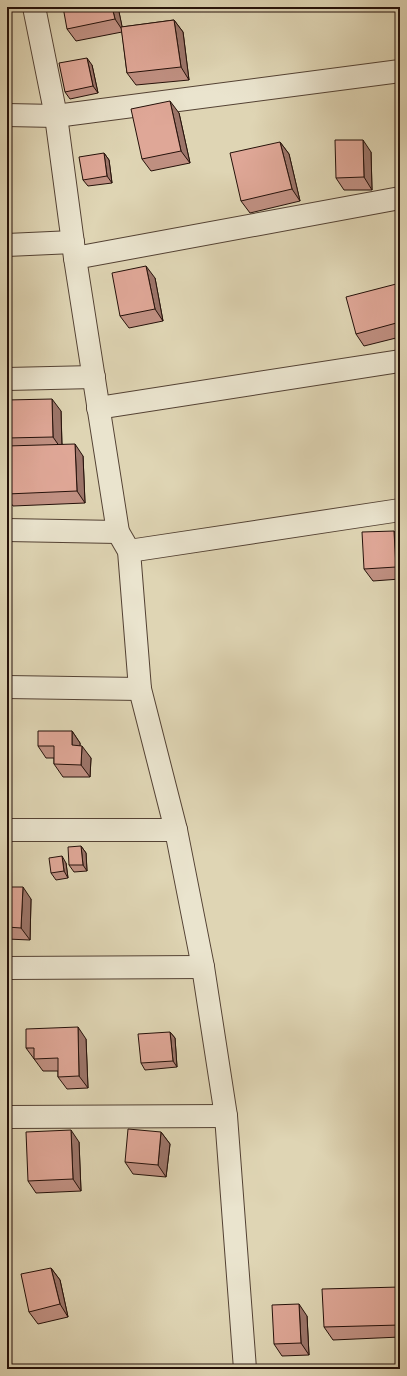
<svg xmlns="http://www.w3.org/2000/svg" width="407" height="1376" viewBox="0 0 407 1376" font-family="'Gentium Book Plus',serif">
	<style>
		.lines { fill: none; stroke-linecap: round; stroke-linejoin: round }
		.minor-casing { stroke: #544234; stroke-width: 24 }
		.minor { stroke: #eae4ce; stroke-width: 22 }
		.wall { fill: #c09082; stroke: #25110a }
		.shaded-wall { fill: #9c756a; stroke: #25110a }
		.building { fill: #dfa797; stroke: #25110a }
	</style>
	<rect width="100%" height="100%" fill="#dfd5b4"/>
	<filter id="stains"><feTurbulence type="fractalNoise" baseFrequency=".005" numOctaves="4"/><feColorMatrix values="0 0 0 0 .2 0 0 0 0 .09 0 0 0 0 .02 0 0 0 .5 -.17"/></filter>
	<radialGradient id="worn" r=".72"><stop offset=".6" stop-color="#630" stop-opacity="0"/><stop offset="1" stop-color="#630" stop-opacity=".3"/></radialGradient>
	<g class="lines">
		<defs>
			<g id="minor">
				<path d="M34,7L56,116L75,258L118,532L129,551L140,689L176,830L203,967L226,1116L245,1369"/>
				<path d="M7,115L56,116L400,71"/>
				<path d="M7,245L73,242"/>
				<path d="M75,258L400,198"/>
				<path d="M7,379L94,377"/>
				<path d="M98,408L400,361"/>
				<path d="M7,530L118,532"/>
				<path d="M129,551L400,510"/>
				<path d="M7,687L140,689"/>
				<path d="M7,830H176"/>
				<path d="M7,968L203,967"/>
				<path d="M7,1117L226,1116"/>
			</g>
		</defs>
		<!-- minor casing -->
		<use href="#minor" class="minor-casing"/>
		<!-- minor -->
		<use href="#minor" class="minor"/>
	</g>
	<!-- wall -->
	<g class="wall">
		<path d="M118,7L122,27L174,20L183,32L189,80L136,85L127,73L122,32L76,41L67,29Z"/>
		<path d="M92,65L98,93L70,99L65,92Z"/>
		<path d="M179,113L190,163L151,171L142,159Z"/>
		<path d="M280,142L289,154L300,201L250,213L241,201Z"/>
		<path d="M371,152L372,190H344L336,178Z"/>
		<path d="M104,153L109,160L112,183L88,186L83,180Z"/>
		<path d="M155,278L163,321L129,328L120,316Z"/>
		<path d="M400,284V337L364,346L356,334Z"/>
		<path d="M7,400L61,411L62,444L83,456L85,503L13,506L7,498Z"/>
		<path d="M400,540V579L373,581L364,569Z"/>
		<path d="M72,731L80,743V746L91,758L90,777H63L54,764V758H46L38,746Z"/>
		<path d="M81,846L86,853L87,871L74,872L69,865Z"/>
		<path d="M66,863L68,878L56,880L51,873Z"/>
		<path d="M7,887L31,899L30,940L7,939Z"/>
		<path d="M170,1032L175,1038L177,1067L145,1070L141,1063Z"/>
		<path d="M86,1039L88,1088L67,1089L58,1077V1071H43L26,1048Z"/>
		<path d="M161,1132L170,1144L166,1177L133,1174L125,1162Z"/>
		<path d="M79,1142L81,1191L36,1193L28,1181Z"/>
		<path d="M51,1268L60,1280L68,1317L38,1324L29,1312Z"/>
		<path d="M400,1287V1337L333,1340L324,1327Z"/>
		<path d="M307,1316L309,1355L282,1356L274,1344Z"/>
	</g>
	<!-- shaded-wall -->
	<g class="shaded-wall">
		<path d="M112,7H118L123,31L115,19Z"/>
		<path d="M174,20L183,32L189,80L181,67Z"/>
		<path d="M87,58L92,65L98,93L93,86Z"/>
		<path d="M170,101L179,113L190,163L181,151Z"/>
		<path d="M363,140L371,152L372,190L364,177Z"/>
		<path d="M280,142L289,154L300,201L292,189Z"/>
		<path d="M104,153L109,160L112,183L107,176Z"/>
		<path d="M146,266L155,278L163,321L155,309Z"/>
		<path d="M52,399L61,411L62,450L53,437Z"/>
		<path d="M75,444L83,456L85,503L77,491Z"/>
		<path d="M394,531L400,540V573L396,567Z"/>
		<path d="M72,731L80,743V758L72,745Z"/>
		<path d="M82,746L91,758L90,777L81,765Z"/>
		<path d="M81,846L86,853L87,871L83,865Z"/>
		<path d="M62,856L66,863L68,878L64,871Z"/>
		<path d="M23,887L31,899L30,940L21,928Z"/>
		<path d="M78,1027L86,1039L88,1088L79,1076Z"/>
		<path d="M170,1032L175,1038L177,1067L173,1061Z"/>
		<path d="M71,1130L79,1142L81,1191L73,1179Z"/>
		<path d="M161,1132L170,1144L166,1177L158,1165Z"/>
		<path d="M51,1268L60,1280L68,1317L60,1304Z"/>
		<path d="M299,1304L307,1316L309,1355L301,1343Z"/>
	</g>
	<!-- building -->
	<g class="building">
		<path d="M63,7H112L115,19L67,29Z"/>
		<path d="M174,20L181,67L127,73L121,27Z"/>
		<path d="M87,58L93,86L65,92L59,63Z"/>
		<path d="M170,101L181,151L142,159L131,109Z"/>
		<path d="M335,140H363L364,177L336,178Z"/>
		<path d="M280,142L292,189L241,201L230,153Z"/>
		<path d="M104,153L107,176L83,180L79,157Z"/>
		<path d="M146,266L155,309L120,316L112,273Z"/>
		<path d="M400,283V322L356,334L346,297Z"/>
		<path d="M52,399L53,437L7,438V400Z"/>
		<path d="M75,444L77,491L7,494V446Z"/>
		<path d="M394,531L396,567L364,569L362,532Z"/>
		<path d="M38,731H72V745L82,746L81,765L54,764V746H38Z"/>
		<path d="M81,846L83,865H69L68,847Z"/>
		<path d="M62,856L64,871L51,873L49,858Z"/>
		<path d="M7,887H23L21,928L7,927Z"/>
		<path d="M78,1027L79,1076L58,1077V1058L34,1059V1048H26V1029Z"/>
		<path d="M170,1032L173,1061L141,1063L138,1034Z"/>
		<path d="M128,1129L161,1132L158,1165L125,1162Z"/>
		<path d="M71,1130L73,1179L28,1181L26,1132Z"/>
		<path d="M51,1268L60,1304L29,1312L21,1274Z"/>
		<path d="M400,1287V1325L324,1327L322,1289Z"/>
		<path d="M299,1304L301,1343L274,1344L272,1305Z"/>
	</g>
	<!-- margin -->
	<rect width="407" height="1376" fill="none" stroke="#dfd5b4" stroke-width="24"/>
	<rect x="8" y="8" width="391" height="1360" fill="none" stroke="#25110a" stroke-width="2"/>
	<rect x="12" y="12" width="383" height="1352" fill="none" stroke="#25110a"/>
	<rect width="100%" height="100%" filter="url(#stains)"/>
	<rect width="100%" height="100%" fill="url(#worn)"/>
</svg>
